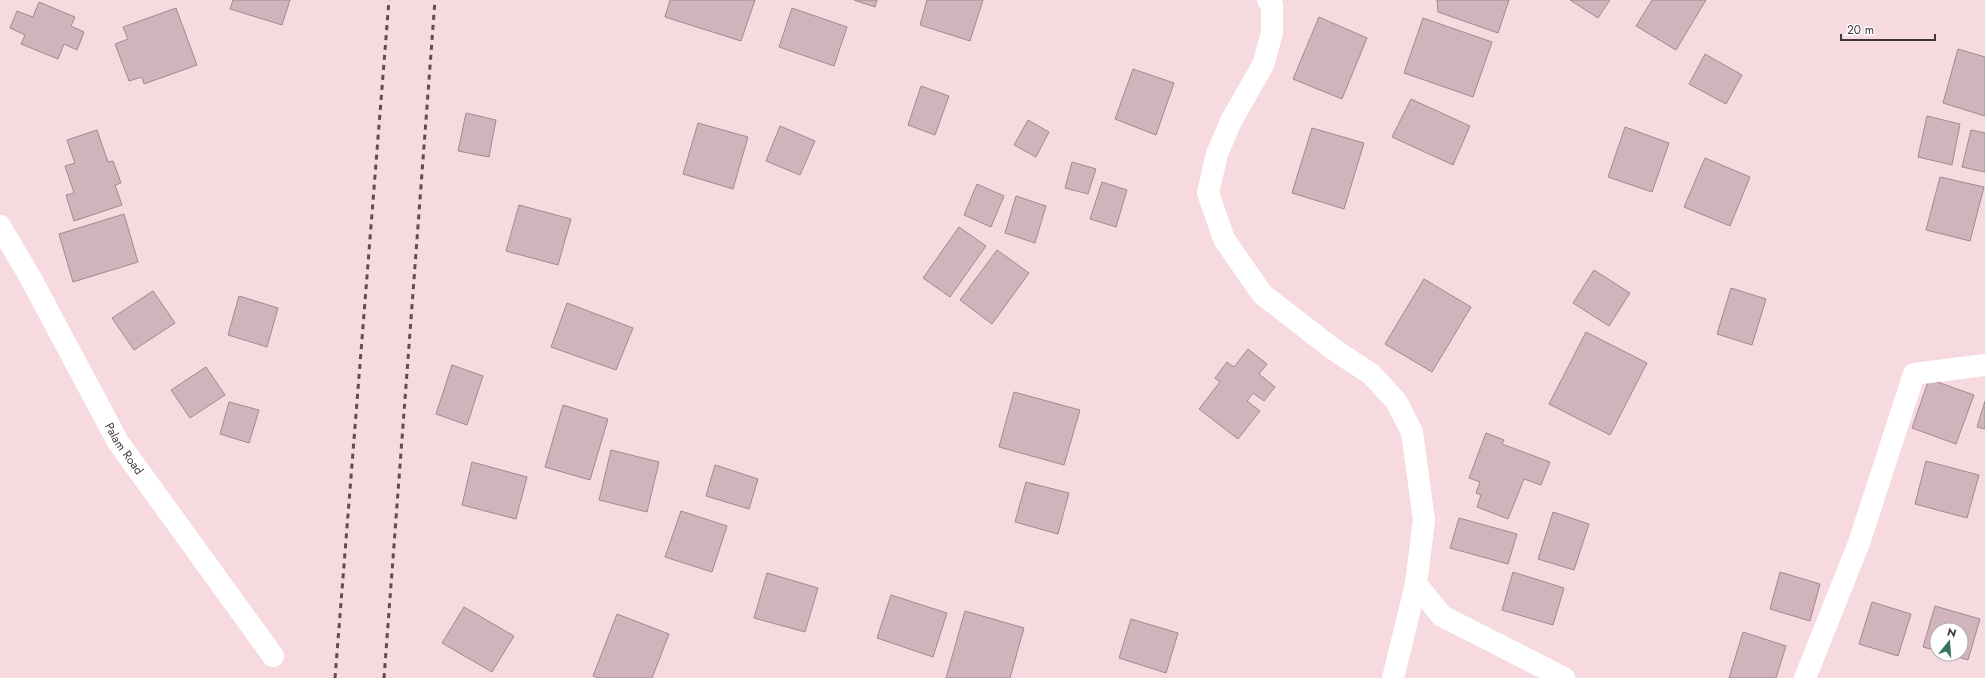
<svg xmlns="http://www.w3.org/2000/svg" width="1985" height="678" viewBox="0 0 1985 678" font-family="Jost,sans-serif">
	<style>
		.building { fill: #d0b3bb; stroke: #a48890 }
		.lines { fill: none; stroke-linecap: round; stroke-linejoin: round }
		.minor { stroke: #fff; stroke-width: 22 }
		.rail { stroke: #5c4e52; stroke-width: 3; stroke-dasharray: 5 5; stroke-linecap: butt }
		.labels { text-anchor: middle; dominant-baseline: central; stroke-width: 3; stroke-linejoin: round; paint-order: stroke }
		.street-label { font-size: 12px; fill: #43373b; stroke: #fff }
	</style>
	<rect width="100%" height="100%" fill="#f7d9e0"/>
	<!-- building -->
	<g class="building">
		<path d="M233,0H290L282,25L230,9Z"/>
		<path d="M670,0H755L741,41L665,17Z"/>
		<path d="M854,0H877L875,7Z"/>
		<path d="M927,0H983L970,41L920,25Z"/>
		<path d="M1437,0H1509L1498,33L1438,12Z"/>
		<path d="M1570,0H1610L1598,18Z"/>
		<path d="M1652,0H1706L1676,50L1636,26Z"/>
		<path d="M39,2L75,17L71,26L84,32L77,50L64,44L58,59L21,44L25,35L10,28L17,11L33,17Z"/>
		<path d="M176,8L197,65L144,84L142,77L129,81L115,44L128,39L123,27Z"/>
		<path d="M792,8L847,27L834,66L779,47Z"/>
		<path d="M1319,17L1367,38L1342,99L1293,79Z"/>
		<path d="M1423,18L1492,42L1473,97L1404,73Z"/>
		<path d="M1958,49L1985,57V116L1943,103Z"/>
		<path d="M1705,54L1742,75L1726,104L1689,84Z"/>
		<path d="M1133,69L1174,83L1156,135L1115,119Z"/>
		<path d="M921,86L949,96L935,135L908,125Z"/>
		<path d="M1411,99L1470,126L1453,165L1392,137Z"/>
		<path d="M466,113L496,120L489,157L458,151Z"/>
		<path d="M1927,116L1960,124L1952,165L1918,157Z"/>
		<path d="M1028,120L1049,132L1036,157L1014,145Z"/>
		<path d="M698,123L748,137L733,189L683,174Z"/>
		<path d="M780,126L815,141L800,175L766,161Z"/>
		<path d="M1625,127L1669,143L1652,192L1608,177Z"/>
		<path d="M1312,128L1364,143L1344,209L1292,193Z"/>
		<path d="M97,130L108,162L113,161L121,183L115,185L122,205L74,221L66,195L74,193L65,166L75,163L67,140Z"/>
		<path d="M1971,130L1985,133V172L1962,167Z"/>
		<path d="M1705,158L1750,177L1730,226L1684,207Z"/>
		<path d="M1072,162L1096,169L1088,194L1065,188Z"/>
		<path d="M1940,177L1984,187L1970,241L1926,230Z"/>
		<path d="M1102,182L1127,190L1116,227L1090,219Z"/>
		<path d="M977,184L1004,196L991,227L964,215Z"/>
		<path d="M1016,196L1046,206L1035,243L1005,233Z"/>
		<path d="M519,205L571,219L558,265L506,251Z"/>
		<path d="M124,214L138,262L73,282L59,234Z"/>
		<path d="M959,227L986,246L950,297L923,278Z"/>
		<path d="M997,250L1029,273L992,324L960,300Z"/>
		<path d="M1594,270L1630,293L1609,326L1573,303Z"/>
		<path d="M1424,279L1471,307L1432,372L1385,344Z"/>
		<path d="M1731,288L1766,299L1752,345L1717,334Z"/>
		<path d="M153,291L175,323L134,350L112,318Z"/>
		<path d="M239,296L278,308L267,347L228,335Z"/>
		<path d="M567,303L633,328L616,370L551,347Z"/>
		<path d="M1586,332L1647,363L1610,435L1549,404Z"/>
		<path d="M1248,349L1267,364L1259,374L1275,387L1264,401L1253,393L1247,401L1260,411L1238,439L1199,409L1220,382L1215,378L1227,362L1234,367Z"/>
		<path d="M452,365L483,376L467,425L436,414Z"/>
		<path d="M206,367L225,395L190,418L171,390Z"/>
		<path d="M1929,379L1974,395L1956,444L1912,428Z"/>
		<path d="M1014,392L1080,410L1064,465L999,447Z"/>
		<path d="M1985,401V429L1977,427Z"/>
		<path d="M229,402L259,410L249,443L220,434Z"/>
		<path d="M563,405L608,419L590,480L545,467Z"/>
		<path d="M1486,433L1504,440L1502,444L1550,462L1541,485L1524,479L1508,519L1477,507L1481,495L1476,493L1480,482L1469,478Z"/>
		<path d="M611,450L659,462L647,512L599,500Z"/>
		<path d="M1926,461L1979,475L1967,518L1915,504Z"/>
		<path d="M472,462L527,477L516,519L462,505Z"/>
		<path d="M715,465L758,479L749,509L706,496Z"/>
		<path d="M1026,482L1069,493L1058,534L1015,522Z"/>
		<path d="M681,511L727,526L712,572L665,557Z"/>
		<path d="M1553,512L1589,524L1574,570L1538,559Z"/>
		<path d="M1459,518L1517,534L1508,564L1450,548Z"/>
		<path d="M1513,572L1564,588L1553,625L1502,610Z"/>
		<path d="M1780,572L1820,584L1810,621L1770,609Z"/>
		<path d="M767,573L818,588L805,632L754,618Z"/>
		<path d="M891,595L947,613L933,657L877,638Z"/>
		<path d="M1872,602L1911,614L1898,656L1859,644Z"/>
		<path d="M1935,606L1980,619L1968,660L1948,654H1961V630H1937V651L1923,647Z"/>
		<path d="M464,607L514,636L492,672L442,643Z"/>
		<path d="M965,611L1024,628L1010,678H946Z"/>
		<path d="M617,614L669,634L652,678H599L593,676Z"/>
		<path d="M1131,619L1178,633L1166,673L1119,658Z"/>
		<path d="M1743,632L1786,646L1776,678H1729Z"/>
	</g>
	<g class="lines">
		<!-- minor -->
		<g class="minor">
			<path d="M1268,0L1272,5V33L1263,65L1231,121L1217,154L1208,193L1224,239L1262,294L1333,349L1371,374L1396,401L1412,432L1424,520L1416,584L1442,616L1564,678"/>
			<path id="s1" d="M0,226L30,277L118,442L273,656"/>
			<path d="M1393,678L1416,584"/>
			<path d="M1805,678L1859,543L1914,374L1985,365"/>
		</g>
		<!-- rail -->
		<g class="rail">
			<path d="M335,678L389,0"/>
			<path d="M384,678L435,0"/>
		</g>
	</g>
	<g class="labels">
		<!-- street labels -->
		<g class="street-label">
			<text stroke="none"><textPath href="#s1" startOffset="255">Palam Road</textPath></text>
		</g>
	</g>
	<!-- north arrow -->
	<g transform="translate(1949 642) rotate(17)"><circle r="19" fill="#ffffff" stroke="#b4afb1"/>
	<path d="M0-3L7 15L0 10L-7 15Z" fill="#37735d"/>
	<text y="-6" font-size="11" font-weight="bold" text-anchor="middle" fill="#43373b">N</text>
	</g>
	<!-- scale -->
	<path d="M1841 34v6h94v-6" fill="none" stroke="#43373b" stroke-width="2"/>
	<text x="1847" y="34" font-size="12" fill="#43373b" stroke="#ffffff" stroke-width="3" paint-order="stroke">20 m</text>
</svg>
